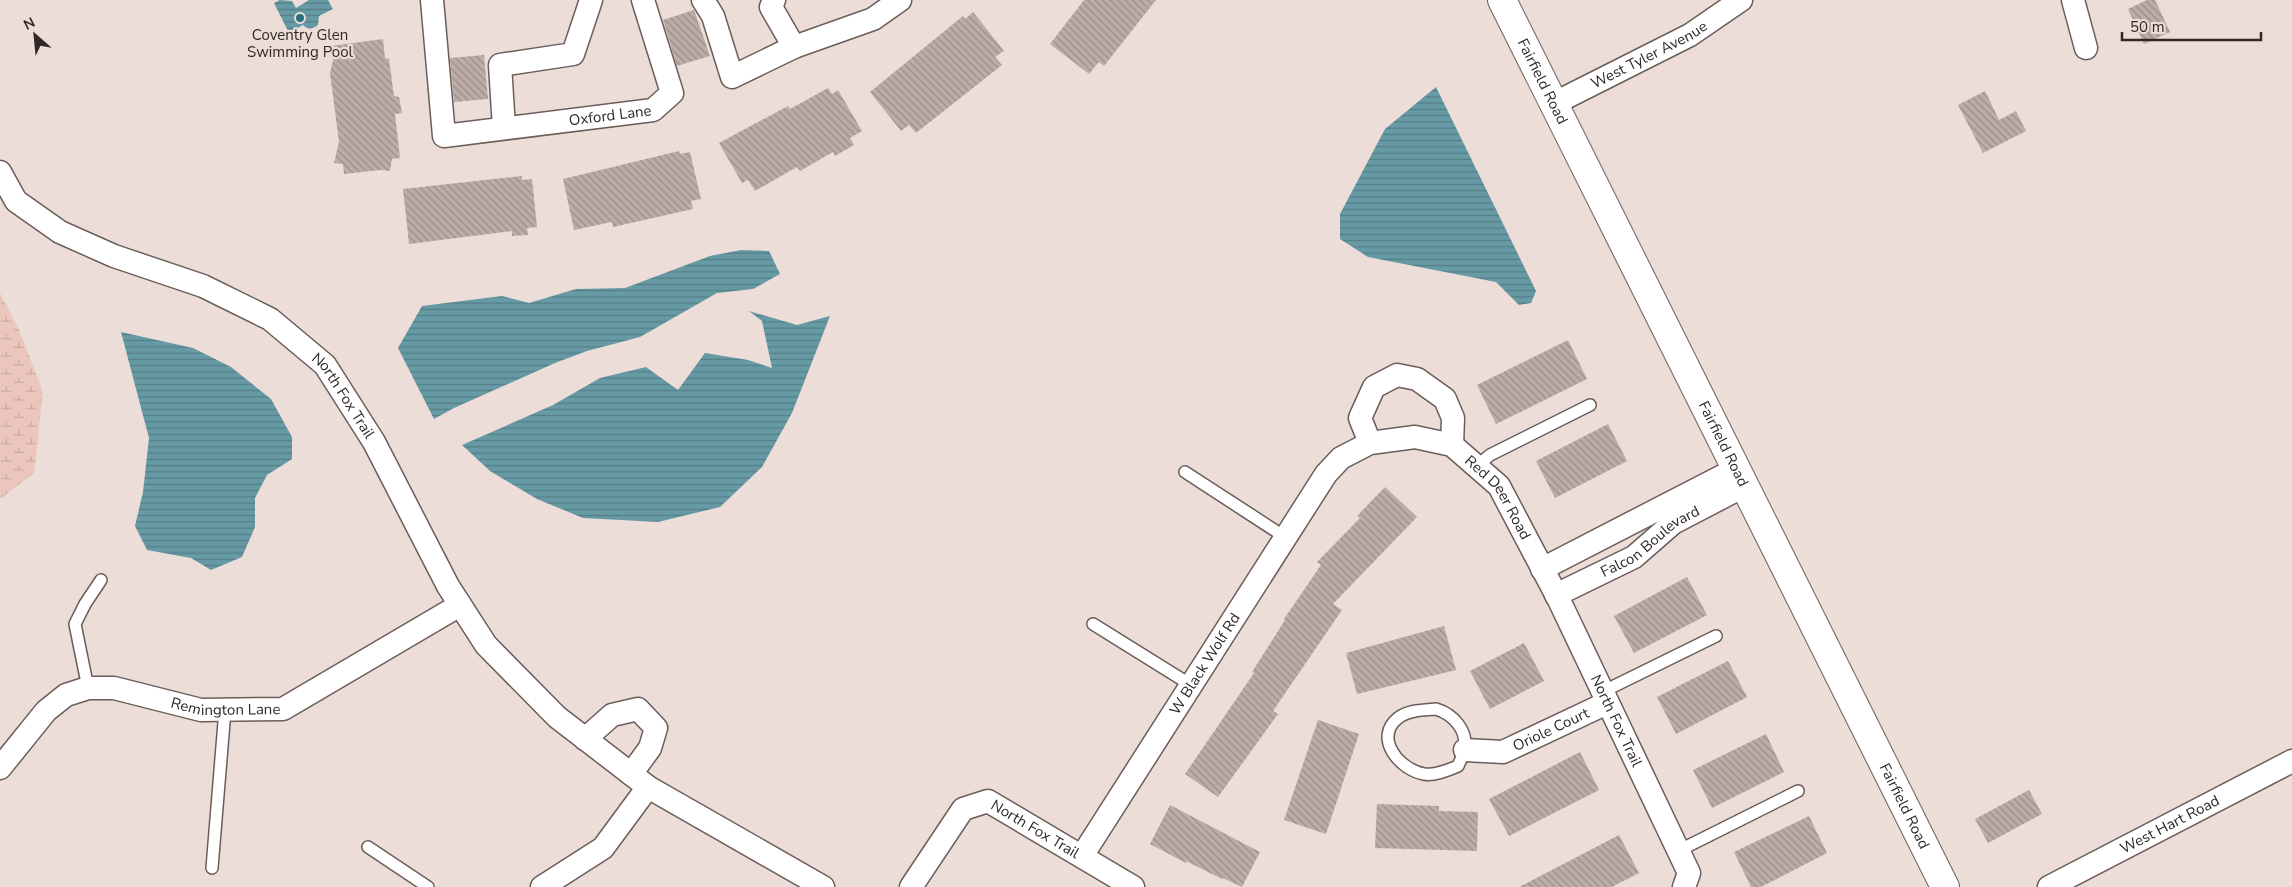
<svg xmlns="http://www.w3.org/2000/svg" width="2292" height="887" viewBox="0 0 2292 887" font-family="'Nunito Sans',sans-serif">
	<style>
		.wetland { fill: url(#wetland-marsh) }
		.water { fill: url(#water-rules) }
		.building { fill: url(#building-back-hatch) }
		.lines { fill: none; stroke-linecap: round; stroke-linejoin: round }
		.service-casing { stroke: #6b5d59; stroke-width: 14 }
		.minor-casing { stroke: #6b5d59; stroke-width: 25 }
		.tertiary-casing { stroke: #6b5d59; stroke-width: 30 }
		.service { stroke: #fff; stroke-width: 11 }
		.minor { stroke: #fff; stroke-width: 22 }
		.tertiary { stroke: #fff; stroke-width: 28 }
		.poi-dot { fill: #286f7c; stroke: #edddd8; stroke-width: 2 }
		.labels { text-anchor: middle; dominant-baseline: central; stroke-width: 4.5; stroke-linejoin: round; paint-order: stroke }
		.poi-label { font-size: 15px; fill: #2e2826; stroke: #edddd8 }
		.street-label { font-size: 15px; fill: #2e2826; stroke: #edddd8 }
	</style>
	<defs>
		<pattern id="wetland-marsh" width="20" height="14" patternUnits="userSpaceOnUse" patternTransform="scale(1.25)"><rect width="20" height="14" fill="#ebc6bc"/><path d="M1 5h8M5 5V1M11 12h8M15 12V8" fill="none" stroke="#caaaa1"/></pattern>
		<pattern id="water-rules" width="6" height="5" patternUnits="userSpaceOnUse" patternTransform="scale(1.25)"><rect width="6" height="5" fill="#669aa4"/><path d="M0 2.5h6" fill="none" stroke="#547e85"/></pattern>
		<pattern id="building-back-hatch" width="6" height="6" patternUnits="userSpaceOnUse" patternTransform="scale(1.25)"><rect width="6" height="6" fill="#bdada9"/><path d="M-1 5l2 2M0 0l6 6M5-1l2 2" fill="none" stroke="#9a8d89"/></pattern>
	</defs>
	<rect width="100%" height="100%" fill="#edddd8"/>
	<!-- wetland -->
	<path class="wetland" d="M0,293L19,330L43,392L34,473L0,499Z"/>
	<!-- water -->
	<g class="water">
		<path d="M280,0L292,1L296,8L309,0H328L333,9L319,16L318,25C312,29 308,30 303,25L289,33L274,3Z"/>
		<path d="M1436,87L1536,291L1531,303L1519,305L1496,282L1368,257L1340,239V214L1385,129Z"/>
		<path d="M741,250L769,251L780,274L753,289L717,293L640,337L587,351L555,363L454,408L434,419L398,348L422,306L502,296L529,303L576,289L625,288L710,256Z"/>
		<path d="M749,311L797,325L830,316L792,413L762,467L720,507L658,522L583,518L537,499L490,471L462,445L553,405L600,378L646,367L678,390L705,353L748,360L772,368L762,321Z"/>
		<path d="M121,332L193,348L231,367L271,399L292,437V459L267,475L255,498V527L242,557L211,570L191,558L147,550L135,526L143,492L149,438Z"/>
	</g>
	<!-- building -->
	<g class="building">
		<path d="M1084,0H1156L1104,66L1099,62L1089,74L1050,44Z"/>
		<path d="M2147,0H2155L2170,32L2144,44L2128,9Z"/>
		<path d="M694,10L710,56L677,66L663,20Z"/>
		<path d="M973,12L1004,51L995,57L1002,65L916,133L909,125L901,131L870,92L963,16L965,19Z"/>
		<path d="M383,39L385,58L389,59L394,96L399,97L402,113L395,114L400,158L392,159L390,171L380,170L344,174L343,164L334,163L339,142L330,73L333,60L331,46Z"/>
		<path d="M484,55L488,99L454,102L450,58Z"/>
		<path d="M828,88L832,94L838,90L862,131L850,138L854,145L835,156L833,152L800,171L797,167L755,191L748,180L742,183L719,143L788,106L790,109Z"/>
		<path d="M1985,91L1999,120L2016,111L2026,131L1983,153L1958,105Z"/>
		<path d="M679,151L680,154L690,152L701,199L691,201L693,209L613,227L612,222L574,230L563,179Z"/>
		<path d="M522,176V180L532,179L537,227L527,228L528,235L512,236V231L409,244L403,189Z"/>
		<path d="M1568,340L1587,379L1496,424L1477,385Z"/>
		<path d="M1608,424L1627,461L1555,498L1536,461Z"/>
		<path d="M1385,487L1417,517L1333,604L1342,610L1273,711L1278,714L1218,797L1185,774L1254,673L1252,672L1285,620L1284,619L1321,565L1317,562L1360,518L1357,516Z"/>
		<path d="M1687,577L1707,615L1634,653L1614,616Z"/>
		<path d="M1444,626L1456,670L1357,694L1346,653Z"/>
		<path d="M1524,643L1544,681L1490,709L1470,671Z"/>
		<path d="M1728,661L1747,697L1676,734L1657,697Z"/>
		<path d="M1318,720L1359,734L1326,834L1284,820Z"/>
		<path d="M1766,734L1784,772L1712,808L1693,770Z"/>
		<path d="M1580,752L1599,790L1509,836L1489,799Z"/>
		<path d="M2029,790L2042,814L1988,843L1975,819Z"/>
		<path d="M1377,804L1439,806V811L1478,812L1477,851L1375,848Z"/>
		<path d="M1170,805L1260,852L1242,887L1223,878L1222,879L1186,861V863L1150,844Z"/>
		<path d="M1809,816L1827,853L1761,887H1751L1734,852Z"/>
		<path d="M1619,835L1639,873L1612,887H1519Z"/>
	</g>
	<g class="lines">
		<defs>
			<g id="service">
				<path d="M1476,467L1490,455L1590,405"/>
				<path d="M1185,472L1285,537"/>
				<path d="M1093,624L1191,685"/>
				<path d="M88,688L75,624L85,604L101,580"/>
				<path d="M1602,692L1716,636"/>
				<path d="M1436,709C1453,714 1469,731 1464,751C1463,756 1460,761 1458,766C1448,770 1435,776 1424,774C1400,770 1373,738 1398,718C1408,710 1424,710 1436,709Z"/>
				<path d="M368,847L428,887"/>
				<path d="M1678,851L1798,791"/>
				<path d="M212,868L225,710"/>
			</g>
			<g id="minor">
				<path id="s1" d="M432,0L444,136L653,110L672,93L643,0"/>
				<path d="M703,0L713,16L732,77L794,47L873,19L900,0"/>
				<path d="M774,0L771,7L794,47"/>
				<path d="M2073,0L2086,48"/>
				<path id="s2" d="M1553,104L1690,35L1741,0"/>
				<path d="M504,128L500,65L573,54L591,0"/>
				<path id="s3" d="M0,172L16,201L60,232L114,256L203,286L270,319L325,365L374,442L448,586L486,645L557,717L648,787L823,887"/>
				<path d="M1370,443L1360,418L1374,387L1397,375L1417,379L1445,399L1453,418L1452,445"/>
				<path d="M1542,569L1736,469"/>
				<path id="s4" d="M1556,595L1634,557L1673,523L1744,486"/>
				<path d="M585,739L612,715L638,709L656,728L650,748L631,774"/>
				<path id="s5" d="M1465,750L1503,752L1607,703"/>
				<path id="s6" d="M0,768L46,711L66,695L88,688H114L201,710L283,709L460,605"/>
				<path id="s7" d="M1082,856L1326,474L1341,458L1370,443L1415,437L1452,445L1499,486L1559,600L1689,873L1684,887"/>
				<path d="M542,887L603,848L648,787"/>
				<path id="s8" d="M911,887L963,809L988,801L1133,887"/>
				<path id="s9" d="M2049,887L2292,761"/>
			</g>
			<g id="tertiary">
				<path id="s10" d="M1502,0L1945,887"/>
			</g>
		</defs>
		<!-- service casing -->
		<use href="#service" class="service-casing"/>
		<!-- minor casing -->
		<use href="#minor" class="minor-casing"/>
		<!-- tertiary casing -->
		<use href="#tertiary" class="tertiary-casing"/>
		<!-- service -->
		<use href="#service" class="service"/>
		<!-- minor -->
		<use href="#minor" class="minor"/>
		<!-- tertiary -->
		<use href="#tertiary" class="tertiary"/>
	</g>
	<!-- markers -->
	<circle class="poi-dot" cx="300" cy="18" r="5"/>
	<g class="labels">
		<!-- poi labels -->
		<g class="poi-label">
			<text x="300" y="35">Coventry Glen<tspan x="300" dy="17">Swimming Pool</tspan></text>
		</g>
		<!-- street labels -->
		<g class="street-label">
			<text stroke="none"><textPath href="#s2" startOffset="108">West Tyler Avenue</textPath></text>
			<text stroke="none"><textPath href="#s10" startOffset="91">Fairfield Road</textPath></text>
			<text stroke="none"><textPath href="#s1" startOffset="304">Oxford Lane</textPath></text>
			<text stroke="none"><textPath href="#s3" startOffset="422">North Fox Trail</textPath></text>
			<text stroke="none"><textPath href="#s10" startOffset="496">Fairfield Road</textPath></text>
			<text stroke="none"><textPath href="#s7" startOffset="662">Red Deer Road</textPath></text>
			<text stroke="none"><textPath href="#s4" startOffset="109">Falcon Boulevard</textPath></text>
			<text stroke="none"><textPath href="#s7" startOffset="228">W Black Wolf Rd</textPath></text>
			<text stroke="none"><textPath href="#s6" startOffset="262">Remington Lane</textPath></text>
			<text stroke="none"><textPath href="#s7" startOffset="916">North Fox Trail</textPath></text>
			<text stroke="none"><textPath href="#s5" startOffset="91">Oriole Court</textPath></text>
			<text stroke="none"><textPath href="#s10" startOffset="901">Fairfield Road</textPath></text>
			<text stroke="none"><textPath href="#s9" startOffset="136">West Hart Road</textPath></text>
			<text stroke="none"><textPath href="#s8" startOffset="175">North Fox Trail</textPath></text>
		</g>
	</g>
	<!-- north arrow -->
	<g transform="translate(35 35) rotate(333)" stroke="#edddd8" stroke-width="4" paint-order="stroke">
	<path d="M0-4L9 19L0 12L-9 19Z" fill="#2e2826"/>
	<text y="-8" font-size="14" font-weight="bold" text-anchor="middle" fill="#2e2826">N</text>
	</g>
	<!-- scale -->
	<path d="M2122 32v8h139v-8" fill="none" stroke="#2e2826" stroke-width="2.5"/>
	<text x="2130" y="32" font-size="15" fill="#2e2826" stroke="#edddd8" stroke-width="4" paint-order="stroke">50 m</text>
</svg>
